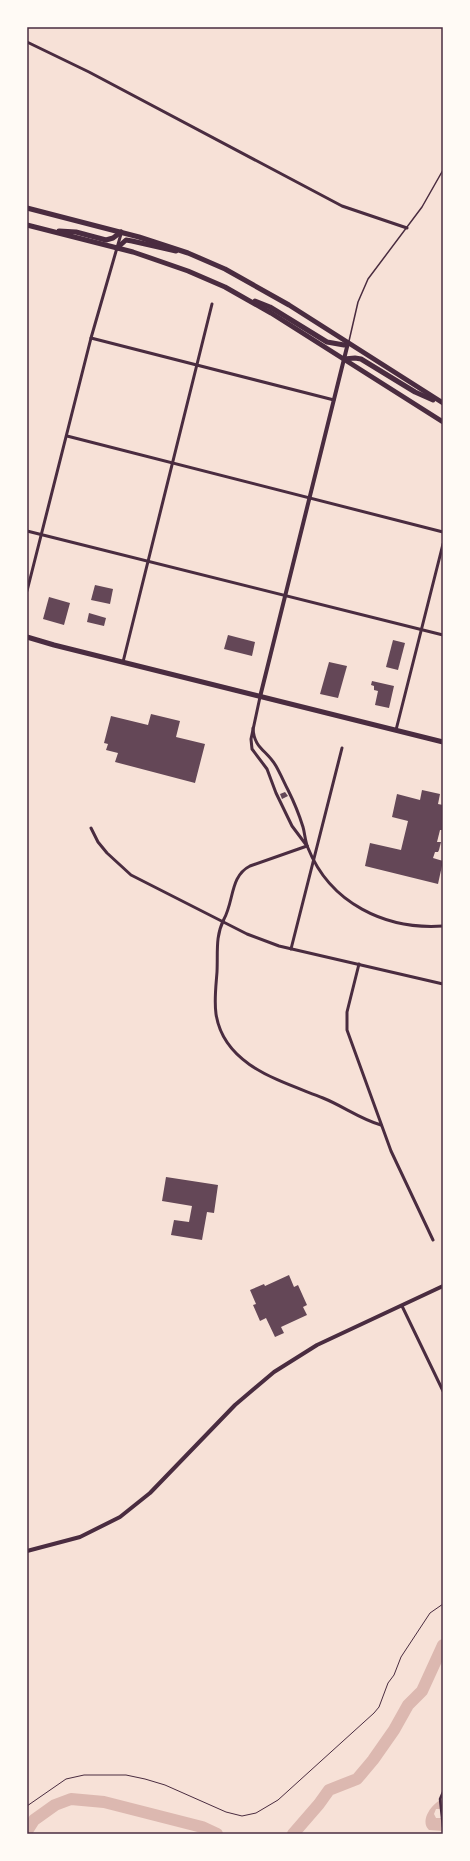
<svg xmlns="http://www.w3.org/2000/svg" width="470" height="1861" viewBox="0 0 470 1861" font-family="'Nunito Sans',sans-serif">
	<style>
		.water { fill: #dcb8b0 }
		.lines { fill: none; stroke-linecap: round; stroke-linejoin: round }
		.river { stroke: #dcb8b0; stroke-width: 12 }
		.building { fill: #644757 }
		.path { stroke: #4a2c40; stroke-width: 1 }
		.service { stroke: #4a2c40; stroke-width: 1.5 }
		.pedestrian { stroke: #4a2c40; stroke-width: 2.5 }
		.minor { stroke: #4a2c40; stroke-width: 3 }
		.tertiary { stroke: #4a2c40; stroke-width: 4 }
		.primary { stroke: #4a2c40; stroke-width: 5 }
		.neatline { fill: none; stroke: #4a2c40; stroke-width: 1.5 }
	</style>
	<rect width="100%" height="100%" fill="#f7e1d7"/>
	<!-- water -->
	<path class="water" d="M443,1799V1809H436L434,1814L436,1818H443V1831L429,1830C419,1820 433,1802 443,1799Z"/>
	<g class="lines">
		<!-- river -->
		<g class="river">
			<path d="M27,1831L34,1820L55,1805L71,1799L104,1802L202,1827L217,1834"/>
			<path d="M293,1834L319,1804L329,1790L357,1779L373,1760L394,1730L408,1705L422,1691L443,1645"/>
		</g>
	</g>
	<!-- building -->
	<g class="building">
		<path d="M95,585L113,589L110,604L91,600Z"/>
		<path d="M49,597L70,603L64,625L43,619Z"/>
		<path d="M89,613L106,618L104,626L87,622Z"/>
		<path d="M228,635L255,642L252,656L224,649Z"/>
		<path d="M393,640L405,643L398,670L386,667Z"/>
		<path d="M329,662L347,666L338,698L320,694Z"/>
		<path d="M372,681L394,686L389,708L375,705L378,691L374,690V686L371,685Z"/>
		<path d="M151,714L180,721L176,737L205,744L195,783L115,762L118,753L106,750L108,744L104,743L111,716L148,725Z"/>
		<path d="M422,790L440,794L438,804L443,805V830H440L437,842H441L439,850L438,852H435L433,858L443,861L438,884L365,866L370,843L401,850L408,821L392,817L397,794L420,800Z"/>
		<path d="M285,792L288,796L282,799L280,794Z"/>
		<path d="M166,1177L218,1185L214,1213L207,1212L202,1240L171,1235L174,1220L189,1222L192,1206L162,1201Z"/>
		<path d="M289,1275L294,1287L298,1285L307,1305L303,1307L307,1315L281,1327L284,1333L275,1337L266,1318L260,1321L253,1305L256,1304L250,1290L264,1284L265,1286Z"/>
	</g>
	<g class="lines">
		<!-- path -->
		<path class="path" d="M27,1806L66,1779L84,1775H126L145,1779L165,1785L226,1812L242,1816L256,1813L278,1800L374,1713L379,1707L388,1683L394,1675L401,1657L430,1613L443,1604"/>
		<!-- service -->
		<path class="service" d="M349,341L358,302L368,279L422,207L443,170"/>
		<!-- pedestrian -->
		<path class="pedestrian" d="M443,1792L440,1799L443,1827"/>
		<!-- minor -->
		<g class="minor">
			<path d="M27,42L89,72L342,206L407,228"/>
			<path d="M91,338L334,400"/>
			<path d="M67,436L443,532"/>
			<path d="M27,531L443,635"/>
			<path d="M27,591L91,338L121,234"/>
			<path d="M123,662L212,304"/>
			<path d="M260,697L251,739L252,749L267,769L276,793L292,826L307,846"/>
			<path d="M253,728C254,749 267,750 276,766C280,773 284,782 288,790C294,802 299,814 303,827C305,834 305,841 308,848C330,903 385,930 443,926"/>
			<path d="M396,730L443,544"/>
			<path d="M91,828L98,842L107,853L131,875L247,934L279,946L443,984"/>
			<path d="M307,846L250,866C230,876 234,901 224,919C215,937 218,952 217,972C216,986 214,1000 216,1014C224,1066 281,1081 323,1098C343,1106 360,1119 381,1125"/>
			<path d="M291,949L342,748"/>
			<path d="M359,964L347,1012V1030L391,1151L433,1240"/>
			<path d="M402,1306L443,1391"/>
		</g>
		<!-- tertiary -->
		<g class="tertiary">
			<path d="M260,697L348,343"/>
			<path d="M27,1551L80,1537L120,1517L150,1493L235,1405L274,1372L317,1345L443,1286"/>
		</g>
		<!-- primary -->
		<g class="primary">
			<path d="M27,208L139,237L188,253L225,269L289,305L443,403"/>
			<path d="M27,225L133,252L188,271L225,287L271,313L443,422"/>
			<path d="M59,231L76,232L106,240L113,238L121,232"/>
			<path d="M117,248L126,240L132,241L176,251"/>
			<path d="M255,301L270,307L327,342L344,345L348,343"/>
			<path d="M344,359L355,358L361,359L415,392L433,400"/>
			<path d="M27,637L54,645L443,742"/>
		</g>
	</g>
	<!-- border -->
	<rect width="470" height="1861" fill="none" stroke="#fffaf5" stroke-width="56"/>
	<rect x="28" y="28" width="414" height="1805" class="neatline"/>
</svg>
